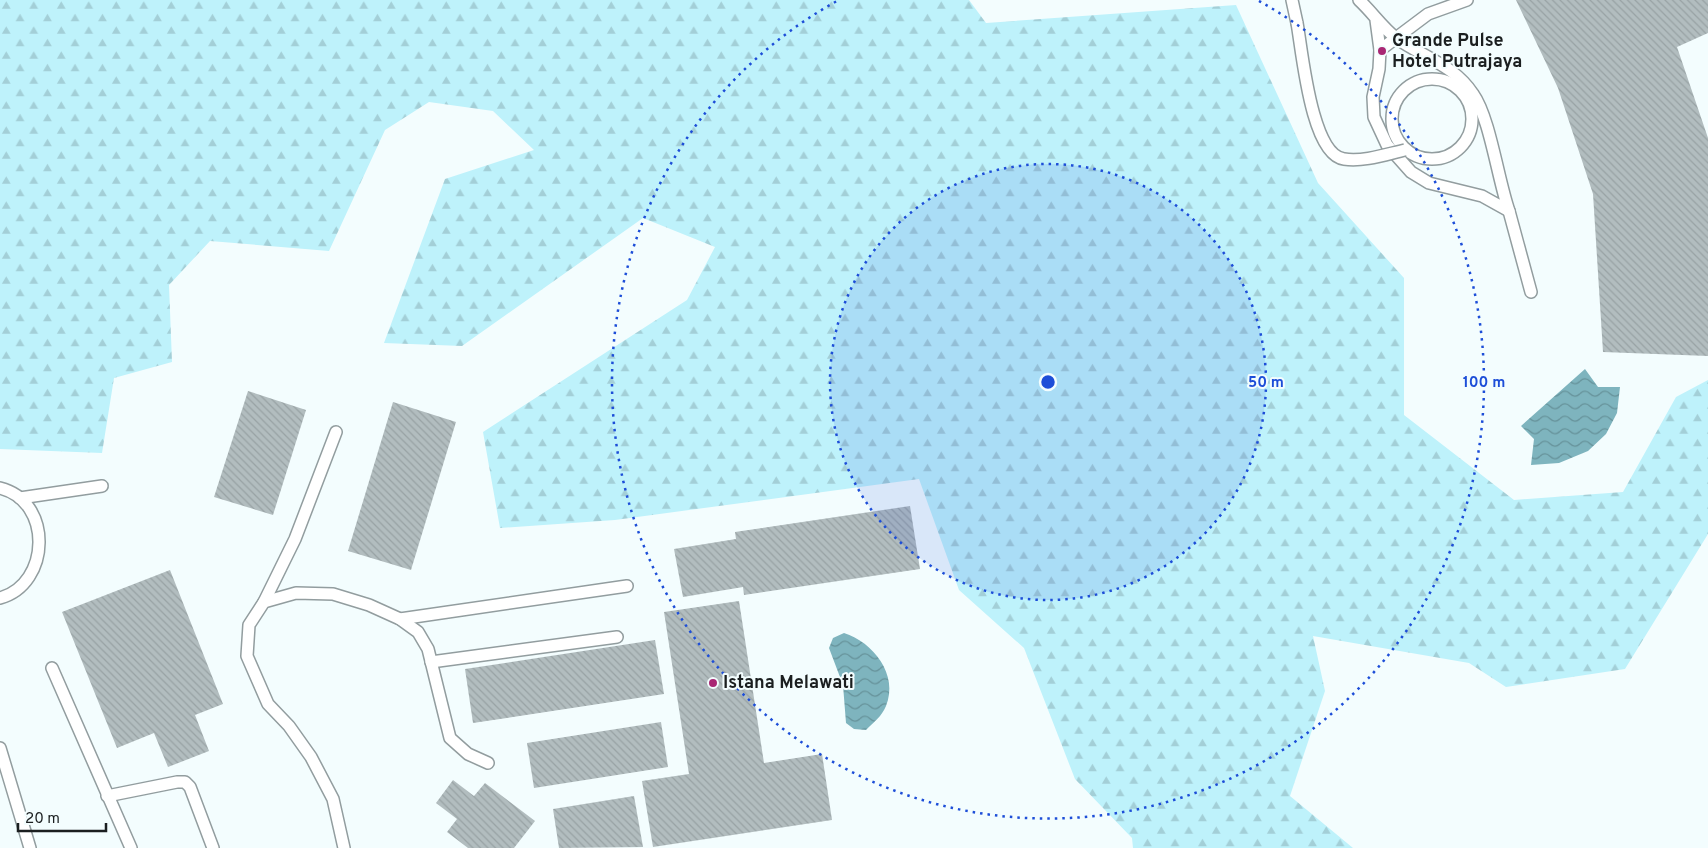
<svg xmlns="http://www.w3.org/2000/svg" width="1708" height="848" viewBox="0 0 1708 848" font-family="Overpass,sans-serif">
	<style>
		.forest { fill: url(#forest-firs) }
		.water { fill: url(#water-waves) }
		.building { fill: url(#building-back-hatch) }
		.lines { fill: none; stroke-linecap: round; stroke-linejoin: round }
		.service-casing { stroke: #929d9f; stroke-width: 14 }
		.service { stroke: #fff; stroke-width: 11 }
		.service-bridge-casing { stroke: #929d9f; stroke-width: 14; stroke-linecap: butt }
		.service-bridge { stroke: #fff; stroke-width: 11 }
		.ring { fill: none; stroke: #1d4ed8; stroke-width: 2.5; stroke-dasharray: 2.5 5 }
		.poi-dot { fill: #a92774; stroke: #f3fdfe; stroke-width: 2 }
		.labels { text-anchor: middle; dominant-baseline: central; stroke-width: 4; stroke-linejoin: round; paint-order: stroke }
		.poi-label { font-size: 18px; font-weight: bold; fill: #1b1f20; stroke: #f3fdfe; text-anchor: start }
		.centre { fill: #1d4ed8; stroke: #f3fdfe; stroke-width: 2.5 }
		.ring-label { font-size: 15px; text-anchor: middle; font-weight: bold; fill: #1d4ed8; stroke: #f3fdfe; stroke-width: 4; stroke-linejoin: round; paint-order: stroke }
	</style>
	<defs>
		<pattern id="forest-firs" width="22" height="20" patternUnits="userSpaceOnUse" patternTransform="scale(1.25)"><rect width="22" height="20" fill="#bef2fb"/><path d="M5 1l3.5 6h-7zM16 11l3.5 6h-7z" fill="#a3cfd7"/></pattern>
		<pattern id="water-waves" width="16" height="10" patternUnits="userSpaceOnUse" patternTransform="scale(1.25)"><rect width="16" height="10" fill="#7eb4be"/><path d="M0 5q4-4 8 0t8 0" fill="none" stroke="#66929a"/></pattern>
		<pattern id="building-back-hatch" width="6" height="6" patternUnits="userSpaceOnUse" patternTransform="scale(1.25)"><rect width="6" height="6" fill="#b2bdbf"/><path d="M-1 5l2 2M0 0l6 6M5-1l2 2" fill="none" stroke="#98a2a4"/></pattern>
	</defs>
	<rect width="100%" height="100%" fill="#f3fdfe"/>
	<!-- forest -->
	<path class="forest" d="M0,0H969L986,23L1236,5L1318,183L1404,278V415L1514,500L1623,492L1676,397L1708,380V534L1625,669L1506,687L1469,663L1313,636L1325,691L1290,796L1353,848H1133L1132,838L1075,779L1024,648L959,590L919,479L615,520L500,528L483,432L687,300L715,247L643,218L462,346L384,343L445,179L534,150L493,111L429,102L385,130L329,251L210,241L169,285L172,362L114,378L102,453L0,449Z"/>
	<!-- water -->
	<g class="water">
		<path d="M1585,369L1598,387H1620L1617,413L1606,434L1588,451L1559,463L1531,465L1534,439L1521,426Z"/>
		<path d="M844,633C873,642 899,675 886,706C882,716 874,722 866,730L854,729L846,723L843,685L829,648L833,638Z"/>
	</g>
	<!-- building -->
	<g class="building">
		<path d="M1516,0H1708V33L1677,47L1708,138V356L1603,352L1593,194L1558,88Z"/>
		<path d="M248,391L306,410L273,515L214,497Z"/>
		<path d="M393,402L456,422L411,570L348,551Z"/>
		<path d="M910,506L920,569L744,595L743,587L683,597L674,549L736,539L735,532Z"/>
		<path d="M170,570L223,704L195,715L209,751L168,767L154,733L117,748L62,612Z"/>
		<path d="M739,601L764,763L822,754L832,820L653,847L642,781L689,774L664,612Z"/>
		<path d="M655,640L664,694L473,723L465,669Z"/>
		<path d="M661,722L668,767L534,788L527,743Z"/>
		<path d="M453,780L474,796L485,783L535,821L514,848H468L447,832L457,819L436,803Z"/>
		<path d="M634,796L643,847L559,848L553,809Z"/>
	</g>
	<g class="lines">
		<defs>
			<g id="service">
				<path d="M1292,0L1297,23"/>
				<path d="M1359,0C1372,12 1382,27 1396,38C1423,57 1454,65 1473,94C1490,118 1498,180 1509,211L1482,196L1429,183L1411,172L1387,145L1374,117L1373,97L1379,69L1380,50L1376,20"/>
				<path d="M1380,50L1428,14L1467,0"/>
				<circle cx="1432" cy="119" r="40"/>
				<path d="M1509,211L1531,292"/>
				<path d="M0,488C53,501 51,584 0,598"/>
				<path d="M20,498L102,486"/>
				<path d="M264,602L295,539L336,432"/>
				<path d="M400,619L627,586"/>
				<path d="M431,662L617,637"/>
				<path d="M52,668L131,848"/>
				<path d="M0,748L30,848"/>
				<path d="M107,796L177,782H185L190,787L213,848"/>
				<path d="M344,848L333,799L311,757L289,726L268,704L247,656L249,625L264,602L296,593L333,594L369,605L400,619L418,632L428,649L450,738L468,754L488,763"/>
			</g>
		</defs>
		<!-- service casing -->
		<use href="#service" class="service-casing"/>
		<!-- service -->
		<use href="#service" class="service"/>
		<defs>
			<path id="service-bridge" d="M1297,23C1302,50 1311,155 1344,159C1364,162 1387,154 1405,150"/>
		</defs>
		<!-- service-bridge casing -->
		<use href="#service-bridge" class="service-bridge-casing"/>
		<!-- service-bridge -->
		<use href="#service-bridge" class="service-bridge"/>
	</g>
	<!-- distance rings -->
	<circle cx="1048" cy="382" r="218" fill="#1d4ed8" fill-opacity=".12"/>
	<g class="ring">
		<circle cx="1048" cy="382" r="218"/>
		<path d="M1259 1A436 436 0 1 1 837 1"/>
	</g>
	<!-- markers -->
	<g class="poi-dot">
		<circle cx="1382" cy="51" r="5"/>
		<circle cx="713" cy="683" r="5"/>
	</g>
	<g class="labels">
		<!-- poi labels -->
		<g class="poi-label">
			<text x="1392" y="41">Grande Pulse<tspan x="1392" dy="21">Hotel Putrajaya</tspan></text>
			<text x="723" y="683">Istana Melawati</text>
		</g>
	</g>
	<circle cx="1048" cy="382" r="8" class="centre"/>
	<g class="ring-label">
		<text x="1266" y="387">50 m</text>
		<text x="1484" y="387">100 m</text>
	</g>
	<!-- scale -->
	<path d="M18 823v8h88v-8" fill="none" stroke="#1b1f20" stroke-width="2.5"/>
	<text x="25" y="823" font-size="15" fill="#1b1f20" stroke="#f3fdfe" stroke-width="4" paint-order="stroke">20 m</text>
</svg>
